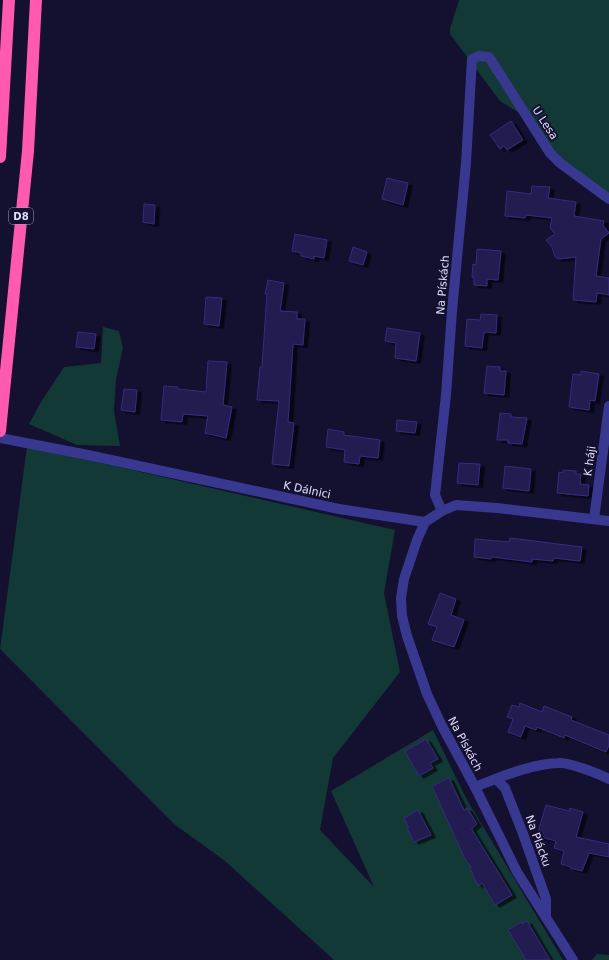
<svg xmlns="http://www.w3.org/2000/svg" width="609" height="960" viewBox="0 0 609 960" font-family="'DejaVu Sans',sans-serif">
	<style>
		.green { fill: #123936 }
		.building { fill: #231b51; stroke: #382b7f; filter: url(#shadow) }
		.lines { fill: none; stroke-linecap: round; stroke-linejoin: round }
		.minor { stroke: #383891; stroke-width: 10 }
		.highway { stroke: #ff59b0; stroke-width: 12 }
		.labels { text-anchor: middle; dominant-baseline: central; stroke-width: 4; stroke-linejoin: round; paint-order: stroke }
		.shield { fill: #14102f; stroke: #a3a0c1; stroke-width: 1 }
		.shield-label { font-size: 10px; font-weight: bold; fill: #e0deff }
		.street-label { font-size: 11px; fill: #e0deff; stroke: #14102f }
	</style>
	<defs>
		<filter id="shadow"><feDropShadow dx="4.5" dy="2.5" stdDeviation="0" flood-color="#0009"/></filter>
	</defs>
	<rect width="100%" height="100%" fill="#14102f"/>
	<!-- green -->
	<g class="green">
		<path d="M459,0H609V201L556,154L536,123L500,101L450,34V29Z"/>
		<path d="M103,327L119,331L123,348L116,379L114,411L120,446L77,445L29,424L41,402L64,367L101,363Z"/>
		<path d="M27,446L395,530L384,593L400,672L333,758L320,830L374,887L331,791L433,730L466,798L563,960H334L225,861L174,824L0,649Z"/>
		<path d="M597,954L609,955V960H592Z"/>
	</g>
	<!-- building -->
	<g class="building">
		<path d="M511,121L523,140L507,150L504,146L500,149L490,135Z"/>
		<path d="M387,178L408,183L403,205L382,199Z"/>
		<path d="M532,186L550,187L548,198L576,202L574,216L604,221L603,225L609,233L601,239L596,276L609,278V295L597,293L596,302L573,300L576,257L559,259L555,257L552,247L546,240L555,234L550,228L552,218L526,215L525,218L505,216L507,191L531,194Z"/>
		<path d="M144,204L155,205L154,224L143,222Z"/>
		<path d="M295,234L327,240L324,258L314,256V259L301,256V253L292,251Z"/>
		<path d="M353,247L367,252L363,265L349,261Z"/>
		<path d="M477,249L501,251L498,280L487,279V286L474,285V278L472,277L473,264L476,265Z"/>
		<path d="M268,280L284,283L280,311L297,312V319H305L303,345L293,344L288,422L294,423L289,466L272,464L279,401L257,400L260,367H262L267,294H265Z"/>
		<path d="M206,297L222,298L219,326L204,324Z"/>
		<path d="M481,314L497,315L496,333L484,332L482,348L465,346L467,319L480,320Z"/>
		<path d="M387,328L420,333L416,361L395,358L396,343L385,341Z"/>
		<path d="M78,332L96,334L94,349L76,347Z"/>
		<path d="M208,361L227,362L223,405L232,407L226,438L205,433L208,416L183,414L182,422L161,420L164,386L178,387V389L206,392Z"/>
		<path d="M487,366L500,367V371H506L504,395L484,393Z"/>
		<path d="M581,371L599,374L595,401L590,400L589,410L569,407L573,374L581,375Z"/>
		<path d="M124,389L137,390L135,412L121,410Z"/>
		<path d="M500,413L511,414V417L527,418L522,444L508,443V440H497Z"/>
		<path d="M397,420L417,422L415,433L396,431Z"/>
		<path d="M328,429L344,432V435L380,440L378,458L360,456L359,464L344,462L345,450L326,447Z"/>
		<path d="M459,463L480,464L478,485L457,483Z"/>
		<path d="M505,466L531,469L529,491L503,488Z"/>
		<path d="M563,470L576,471V474H581L580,484L589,485L588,496L557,493L559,472L563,473Z"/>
		<path d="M510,538L582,547L580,561L554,558L553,561L532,559V562L492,557L491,559L474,557L475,539L509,542Z"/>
		<path d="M440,593L456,599L451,615L464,620L454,647L432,640L437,627L428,624Z"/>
		<path d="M520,703L542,712L544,706L572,717L571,720L609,735V745L606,752L565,735L564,738L537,727L536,730L525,726L521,737L508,732L513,719L507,717L512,705L519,707Z"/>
		<path d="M426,739L438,759L430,763L433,768L419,776L405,751Z"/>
		<path d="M449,778L464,810L467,808L477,824L472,828V830L512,895L495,905L482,883L478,886L470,868L471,867L464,857L432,786Z"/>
		<path d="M546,805L569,811L570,808L583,812L576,837L609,844V857L589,853L582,871L570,868L571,867L561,864L564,851L554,848L556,841L537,836Z"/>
		<path d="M418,810L431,835L414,842L407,828H409L404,818Z"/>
		<path d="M527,921L550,960H526L508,930L521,922L522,924Z"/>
	</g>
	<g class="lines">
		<!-- minor -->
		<g class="minor">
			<path d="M0,438L88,455L339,509L425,522L442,511L456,505L497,508L609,521"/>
			<path d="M442,511L435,495L446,395L452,311L466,163L472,59L479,56L489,57L550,153L560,163L609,199"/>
			<path d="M594,519L609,406"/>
			<path d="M425,522L417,540L404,579L401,598L402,616L407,636L427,694L442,726L475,787L517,872L573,960"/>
			<path d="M496,779L505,788L522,831L546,899V916"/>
			<path d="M475,787C501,777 530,764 559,763C569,762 599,774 609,779"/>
		</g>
		<!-- highway -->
		<g class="highway">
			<path d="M0,157L9,0"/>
			<path d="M0,431L28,151L36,0"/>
		</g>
	</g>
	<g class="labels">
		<!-- shield labels -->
		<rect class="shield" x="9" y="208" width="24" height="16" rx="3"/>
		<g class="shield-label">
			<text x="21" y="216">D8</text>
		</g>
		<!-- street labels -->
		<g class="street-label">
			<text transform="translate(545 123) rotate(57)">U Lesa</text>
			<text transform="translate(443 285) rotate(-85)">Na Pískách</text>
			<text transform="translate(590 461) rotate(-82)">K háji</text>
			<text transform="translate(307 490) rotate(12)">K Dálnici</text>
			<text transform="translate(465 744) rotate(62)">Na Pískách</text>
			<text transform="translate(538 841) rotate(70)">Na Plácku</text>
		</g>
	</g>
</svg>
